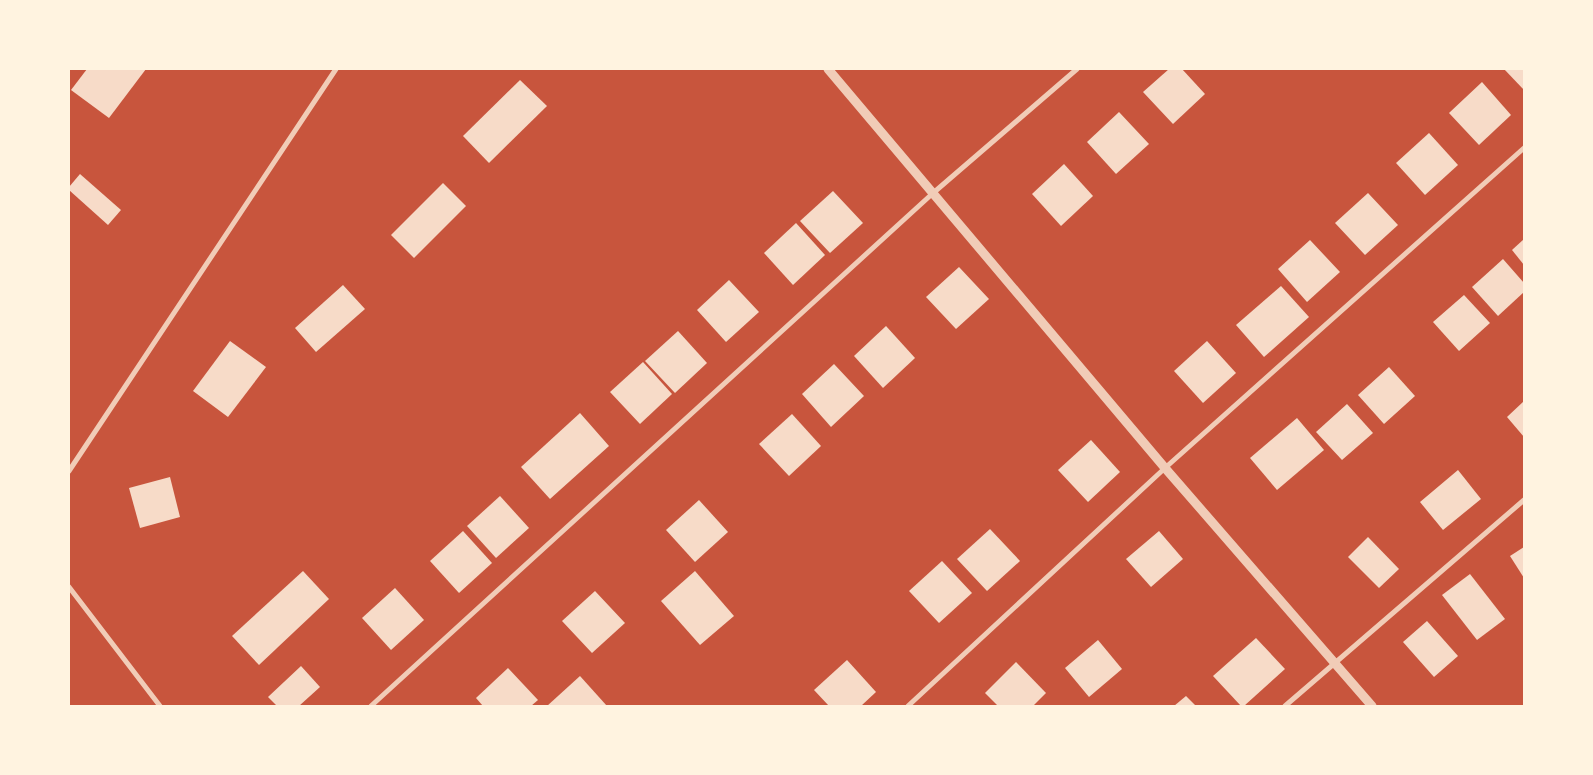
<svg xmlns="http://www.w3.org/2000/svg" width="1593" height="775" viewBox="0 0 1593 775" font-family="'Nunito Sans',sans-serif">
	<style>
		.building { fill: #f7dbc8 }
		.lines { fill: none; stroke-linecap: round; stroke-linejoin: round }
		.minor { stroke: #f1ccb7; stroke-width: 5 }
		.tertiary { stroke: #f1ccb7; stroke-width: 9 }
	</style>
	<rect width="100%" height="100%" fill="#c8553d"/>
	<!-- building -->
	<g class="building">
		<path d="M87,69H146L109,118L71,90Z"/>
		<path d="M1169,69H1182L1205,94L1173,124L1143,92Z"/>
		<path d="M1504,69H1524V90Z"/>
		<path d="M520,80L547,106L489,163L463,136Z"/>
		<path d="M1482,82L1511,115L1479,145L1449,113Z"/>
		<path d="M1119,112L1149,144L1116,174L1087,142Z"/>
		<path d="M1429,133L1458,165L1425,195L1396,163Z"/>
		<path d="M1064,164L1093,196L1061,226L1032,194Z"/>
		<path d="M80,174L121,210L108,225L69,190V187Z"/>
		<path d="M443,183L466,206L414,258L391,235Z"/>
		<path d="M833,191L863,223L830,253L800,221Z"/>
		<path d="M1368,193L1398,225L1365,255L1335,223Z"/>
		<path d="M796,223L825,255L793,285L764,253Z"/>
		<path d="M1524,239V265L1512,250Z"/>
		<path d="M1310,240L1340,272L1307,302L1278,269Z"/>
		<path d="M1503,259L1524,283V292L1498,316L1472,287Z"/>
		<path d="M959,267L989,299L956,329L926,297Z"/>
		<path d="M729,280L759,312L726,342L697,310Z"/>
		<path d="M343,285L365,309L316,352L295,328Z"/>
		<path d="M1281,286L1309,317L1264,357L1236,325Z"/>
		<path d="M1464,295L1490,323L1459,351L1433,322Z"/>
		<path d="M886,326L915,358L883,388L854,356Z"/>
		<path d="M678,331L707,363L675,393L645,361Z"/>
		<path d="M230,341L266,367L228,417L193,391Z"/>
		<path d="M1207,341L1236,373L1203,403L1174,371Z"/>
		<path d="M643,362L672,394L640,424L610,392Z"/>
		<path d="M834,364L864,396L831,427L802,394Z"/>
		<path d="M1389,367L1415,396L1384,424L1358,395Z"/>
		<path d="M1524,401V437L1507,417Z"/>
		<path d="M1347,404L1373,433L1342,460L1316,432Z"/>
		<path d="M580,413L609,446L550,499L521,467Z"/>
		<path d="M792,414L821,446L789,476L759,444Z"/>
		<path d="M1297,418L1324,450L1277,490L1250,458Z"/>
		<path d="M1091,440L1120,472L1088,502L1058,470Z"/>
		<path d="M1458,470L1481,499L1443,530L1420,502Z"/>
		<path d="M170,477L180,517L140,528L129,488Z"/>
		<path d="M500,496L529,528L496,558L467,526Z"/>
		<path d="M699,500L728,532L695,562L666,530Z"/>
		<path d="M990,529L1020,561L987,591L957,559Z"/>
		<path d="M463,531L492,563L459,593L430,561Z"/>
		<path d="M1159,531L1183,559L1151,587L1126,559Z"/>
		<path d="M1368,537L1399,569L1379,588L1348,557Z"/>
		<path d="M1524,547V578L1510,556Z"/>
		<path d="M942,561L972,593L939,623L909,591Z"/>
		<path d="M303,571L329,599L259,665L232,636Z"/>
		<path d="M695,571L734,616L700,645L661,601Z"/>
		<path d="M1470,574L1505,619L1477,640L1442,595Z"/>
		<path d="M395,588L424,620L391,650L362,618Z"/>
		<path d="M595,591L625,623L592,653L562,621Z"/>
		<path d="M1427,621L1458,656L1434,677L1403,642Z"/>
		<path d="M1256,638L1285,669L1244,706H1241L1213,676Z"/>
		<path d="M1098,640L1122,669L1089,697L1065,668Z"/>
		<path d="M847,660L876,692L861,706H829L814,690Z"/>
		<path d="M1016,662L1046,693L1033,706H998L985,693Z"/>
		<path d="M301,666L320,687L299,706H277L268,697Z"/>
		<path d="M508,668L538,700L531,706H483L476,698Z"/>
		<path d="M580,676L607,706H547Z"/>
		<path d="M1186,696L1196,706H1174Z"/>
	</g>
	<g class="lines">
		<!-- minor -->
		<g class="minor">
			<path d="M69,471L336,69"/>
			<path d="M69,587L160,706"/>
			<path d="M371,706L932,194L1077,69"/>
			<path d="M908,706L1165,468L1524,148"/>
			<path d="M1285,706L1524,500"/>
		</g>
		<!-- tertiary -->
		<path class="tertiary" d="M828,69L1165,468L1372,706"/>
	</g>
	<!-- border -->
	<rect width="1593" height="775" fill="none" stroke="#fff3e0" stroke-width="140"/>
</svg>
